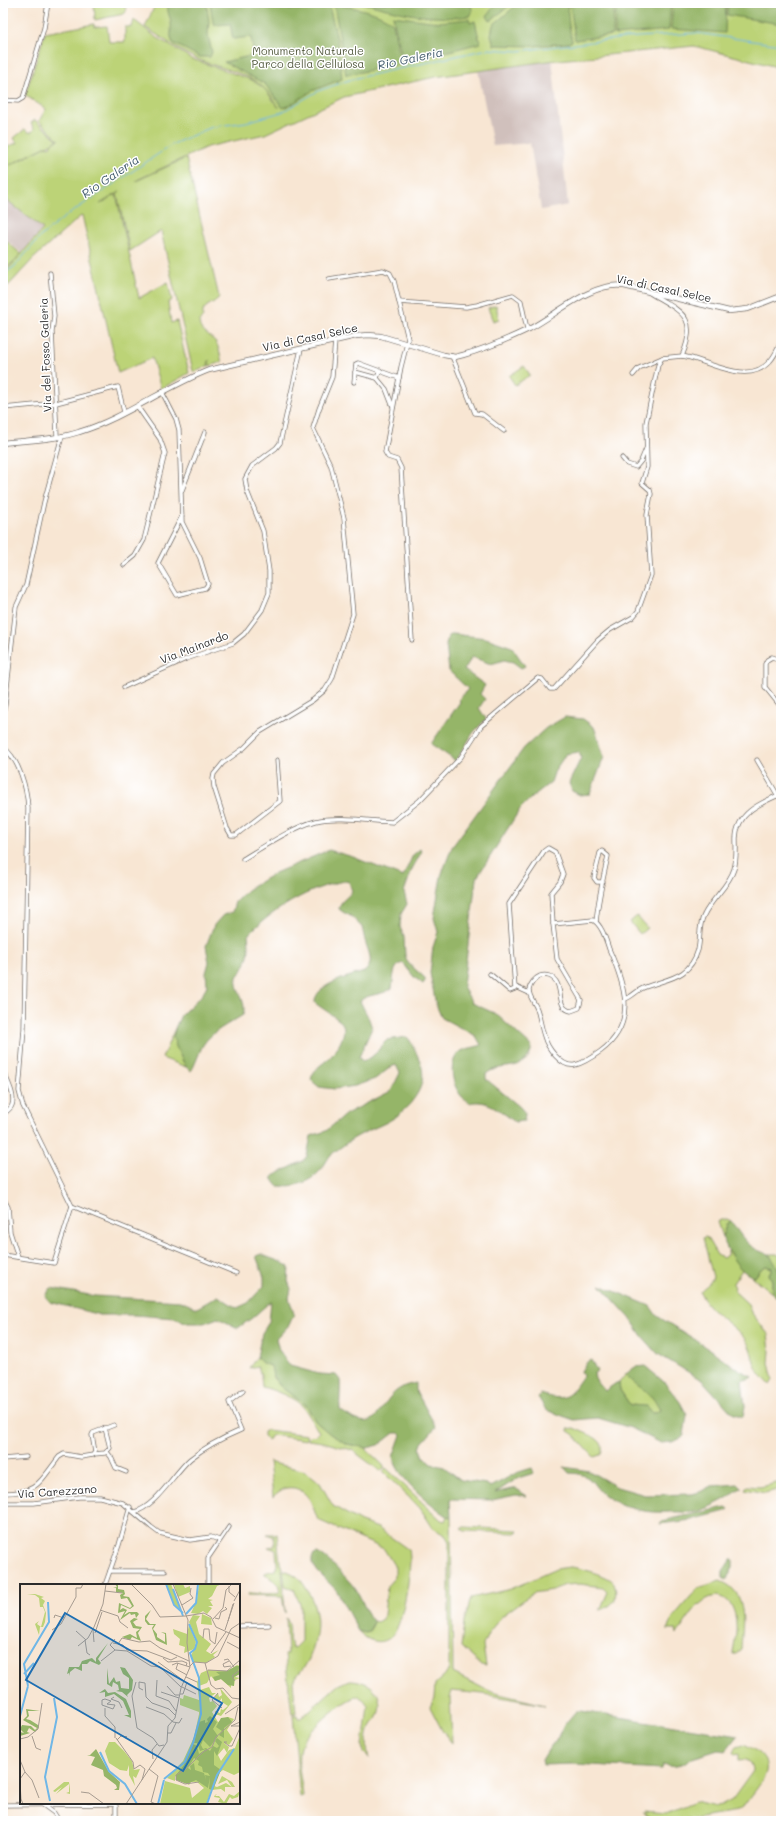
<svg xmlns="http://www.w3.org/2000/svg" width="784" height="1824" viewBox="0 0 784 1824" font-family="Mali,sans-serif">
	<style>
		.industrial { fill: #d0c0bc }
		.green { fill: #bcd377; stroke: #747f51 }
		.forest { fill: #95b568; stroke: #60704a }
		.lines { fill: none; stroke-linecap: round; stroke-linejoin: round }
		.stream { stroke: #70b7e7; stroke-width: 1 }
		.street-casing { stroke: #736c66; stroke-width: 5 }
		.secondary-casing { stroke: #736c66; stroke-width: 6 }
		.street { stroke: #fff; stroke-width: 3.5 }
		.secondary { stroke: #fff; stroke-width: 4.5 }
		.labels { text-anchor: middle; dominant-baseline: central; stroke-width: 3; stroke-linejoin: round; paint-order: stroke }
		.park-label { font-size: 11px; fill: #565d42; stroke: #fff }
		.street-label { font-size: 11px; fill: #2b2b2b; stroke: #fff }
		.water-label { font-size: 12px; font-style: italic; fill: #435c6d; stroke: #fff }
		.inset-river { fill: none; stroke: #70b7e7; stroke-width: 2 }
		.inset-road { fill: none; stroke: #a69b90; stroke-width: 1 }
		.view { fill: #1f6fb2; fill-opacity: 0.15; stroke: #1f6fb2; stroke-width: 2 }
		.inset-edge { fill: none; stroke: #2b2b2b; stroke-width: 2 }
	</style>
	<rect width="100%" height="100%" fill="#fff"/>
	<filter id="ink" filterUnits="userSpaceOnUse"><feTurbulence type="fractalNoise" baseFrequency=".025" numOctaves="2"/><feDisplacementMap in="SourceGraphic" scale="8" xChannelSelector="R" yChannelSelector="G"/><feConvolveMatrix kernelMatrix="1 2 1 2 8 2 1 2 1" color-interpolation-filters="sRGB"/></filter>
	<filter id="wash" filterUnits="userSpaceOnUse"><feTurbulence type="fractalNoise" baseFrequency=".012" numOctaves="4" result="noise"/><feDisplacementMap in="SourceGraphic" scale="16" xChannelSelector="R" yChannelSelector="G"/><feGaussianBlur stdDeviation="0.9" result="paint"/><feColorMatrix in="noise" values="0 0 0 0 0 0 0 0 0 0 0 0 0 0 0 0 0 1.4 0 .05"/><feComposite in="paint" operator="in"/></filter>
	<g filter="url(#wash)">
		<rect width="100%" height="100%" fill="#f8e6d3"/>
		<!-- industrial -->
		<g class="industrial">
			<path d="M552,60L568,205L541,210L530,143L493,146L478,70Z"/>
			<path d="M3,197L42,229L22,253L3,237Z"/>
		</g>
		<!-- green -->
		<g class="green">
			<path d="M94,3H125L126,12L124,14L95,20Z"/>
			<path d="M156,3H781V68L694,46L549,61L435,77L344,97L265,134L207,147L139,179L136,181L186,158L219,297C213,306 201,304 203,317C192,327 209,335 215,341C219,346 220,356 222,362L209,366V360L208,366L195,372L193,371L161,231L130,251L117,194L120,192L100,204L116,194L139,298L168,282L172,300L168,302L171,323L177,321L189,373L161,389L152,358L118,373L82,215L33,259L9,285L3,288V265L8,269L43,229L3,197V148L17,143L14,138L25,129L28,132H32L34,129L31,123L35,120L58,140L10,165L47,146L48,147L51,146L50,144L59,140L39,121L46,109L25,95L45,33L94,24V27L107,26L109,42H125V27H132L134,20L156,37L192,59L252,80L265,89L279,108C257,67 224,74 187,54C173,46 159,36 145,27Z"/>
			<path d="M3,238L21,254L8,267L3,264Z"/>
			<path d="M496,305L499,319L493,321L488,308Z"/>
			<path d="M524,366L530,375L515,385L509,376Z"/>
			<path d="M637,916L647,928L640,934L630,922Z"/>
			<path d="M176,1026C172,1042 178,1052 186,1067L162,1058Z"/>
			<path d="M727,1219L731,1221L727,1223L722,1237L717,1222L721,1220Z"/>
			<path d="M705,1237L707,1238L717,1255L723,1258L727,1255L728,1251L742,1270L733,1283L734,1291L747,1303L751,1312L768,1334L770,1350L769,1363L773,1380L770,1385C765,1379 757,1372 755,1365C752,1356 751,1347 745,1339C731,1321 709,1314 700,1292C704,1286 710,1285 713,1277L703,1238Z"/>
			<path d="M769,1254H777L781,1257V1275Z"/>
			<path d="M766,1266L772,1268L769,1274L772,1281V1293L752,1277H755L760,1270Z"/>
			<path d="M257,1357L262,1363L272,1366L273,1378L281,1387L307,1406L316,1422L347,1444L367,1448V1450L385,1467L380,1471L352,1450L323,1442L308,1440L309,1436L317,1435L319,1432C313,1424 310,1416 304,1408C298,1399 272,1389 262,1387L261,1376L258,1366L249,1368Z"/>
			<path d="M626,1374L628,1377L651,1395L660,1410L656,1413H652L642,1406L630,1405L620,1390L619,1383Z"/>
			<path d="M574,1428C585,1434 610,1439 600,1455L594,1457L573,1434L568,1431V1429Z"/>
			<path d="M267,1430L307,1435L306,1440L273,1435L267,1440L264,1436V1432Z"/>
			<path d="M269,1461L272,1463L302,1470L312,1476L320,1483L333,1506L361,1522L378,1528L409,1550C413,1565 403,1623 393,1635C382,1647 367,1641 358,1631L366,1633L371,1630L373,1621L377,1622L382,1619L384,1615L387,1586L395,1577V1567L384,1549L318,1520C315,1514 314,1508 311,1502C302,1485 285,1483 273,1497Z"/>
			<path d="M386,1468L441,1520L445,1521L447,1516L451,1517L453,1673L491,1692L545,1705L483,1694L452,1691L450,1698L452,1743L443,1732L430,1707L434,1698L435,1684L447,1673L449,1668V1543L446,1536L433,1528L420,1508L383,1472Z"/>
			<path d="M781,1482V1489L765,1493L745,1489L747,1486L760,1487Z"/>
			<path d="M464,1527L516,1530L518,1531L515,1533L465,1531L461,1529Z"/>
			<path d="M267,1534H277L280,1563L282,1568L285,1613L282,1596L248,1595L249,1593L269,1594L280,1592L278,1584L264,1573L275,1570L277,1565L276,1550L268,1547L275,1546L274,1537Z"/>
			<path d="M570,1567C580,1568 609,1575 614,1583C616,1587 616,1594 615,1599C613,1604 606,1609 600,1610L608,1592L603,1587L580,1584L565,1585L552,1590L533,1593L502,1616L489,1632L483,1645L486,1666L481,1665L461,1647L464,1622L471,1598L511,1589L556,1569Z"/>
			<path d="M283,1570C295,1573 300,1578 306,1588C321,1613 319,1633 309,1659C305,1668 297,1674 293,1682L296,1713H292L285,1655L288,1654L286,1618C293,1629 287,1636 291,1647L294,1648L301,1641V1607L294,1589L285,1586Z"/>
			<path d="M720,1581C750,1592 742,1624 741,1650L736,1654H733C734,1644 737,1633 736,1623C735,1600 719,1587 700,1604C691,1612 685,1624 677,1634L676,1629H667L674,1616L698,1588Z"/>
			<path d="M349,1680C370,1680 385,1693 378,1715C376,1721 371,1725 369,1731C366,1740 367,1750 369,1759L364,1752L363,1746L368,1706C366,1702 363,1697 357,1697C344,1698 304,1735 300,1747C296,1761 302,1782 303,1796L300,1797L293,1715H297L298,1718H301L338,1685Z"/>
			<path d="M744,1744C784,1764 762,1780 743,1807L738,1811L675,1821H653L644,1814V1812L666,1814L694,1802L716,1807L721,1806L732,1800L753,1771C753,1763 748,1758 739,1760V1753L735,1754L733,1751L737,1746Z"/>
		</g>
		<!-- forest -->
		<g class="forest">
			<path d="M175,3H204L207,7L209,21L208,35L212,52L210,57H200L173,43C169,36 172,30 171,22C170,16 167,13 168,6Z"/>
			<path d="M210,3C239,3 266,8 295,9C306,9 318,5 329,6L339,47L342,79L312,91L292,104L283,108L265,84L224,62L254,55L251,37L233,39L230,24L215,25L213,23Z"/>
			<path d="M364,3H469C472,8 474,11 470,16C434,21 399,13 364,3Z"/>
			<path d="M496,3H513L490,21L487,16Z"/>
			<path d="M519,3H567L569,25L572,41L569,43L533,46L494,45L491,35L493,25Z"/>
			<path d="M570,3H614L613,35L575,40Z"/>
			<path d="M616,3H671L669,30L615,35Z"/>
			<path d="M673,3H726L725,33L671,29Z"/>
			<path d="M728,3H781V24L727,15Z"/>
			<path d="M334,4C353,8 377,10 393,23L401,64L346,75Z"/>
			<path d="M393,16L438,22L469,19L470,23L475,21L480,43L403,63Z"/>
			<path d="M453,634L486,638L512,647L525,666L521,668L513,662L504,660L491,664L472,657L464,670L485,685L480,694L485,699L479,708L486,719L473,733L456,761L431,744L460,702L459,699L468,689L449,671L446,645L448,636Z"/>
			<path d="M565,717L583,719L594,727L599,741L604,757L590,794L580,795L572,791L569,783L581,758L579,752L566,754L555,770L551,782L532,797L520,809L476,879L463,986L472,1003L496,1014L532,1047C526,1075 501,1061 486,1074V1079L520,1107L525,1113L524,1121L515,1122C500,1111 488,1098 469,1103C465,1099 460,1096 458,1091C451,1081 449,1060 460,1052C465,1048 474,1048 481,1045L476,1036L442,1018L436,1005L430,973L433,947L438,932L434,918L441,876L452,847L524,748L546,728Z"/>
			<path d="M420,849L422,851L412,869L404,892L407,904L401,914L400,927L404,937L405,956L408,963L425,978V981L423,984L414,977L403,963C392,965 394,979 392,988C383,996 368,993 360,1001L369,1019L372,1028L359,1057L362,1061C377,1057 377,1049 387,1040L407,1037C413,1043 416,1053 420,1061C429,1084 414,1102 397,1116C385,1125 369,1129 356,1137C351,1140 333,1152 329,1157C327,1160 325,1164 323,1167C311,1183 296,1187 277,1186L273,1181V1176L303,1161L307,1156L311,1136L326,1131L346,1114L391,1091L400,1073L396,1065L391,1067L375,1079L355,1086L335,1089L326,1088L319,1087L311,1080C313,1067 326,1063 333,1054C338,1048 348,1031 342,1023C339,1019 320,1007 315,1003C314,984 349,977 364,972C377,962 366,949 364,936C363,933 363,930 362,927C358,924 355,920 352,917C348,914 343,913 339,909C340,900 348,898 352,891L349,882L345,881C312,886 270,911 248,935C250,949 249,957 243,969C241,972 238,975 237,977C234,990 248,1001 243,1015C229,1024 212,1031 203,1045C199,1052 195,1066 191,1071L186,1067L177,1049L173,1037L176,1026L181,1015L203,994L207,985L206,973L209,962L206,946L214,925L223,915L232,912L235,902L247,890L275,873L329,850L353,857L403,877L413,855Z"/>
			<path d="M731,1221C742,1237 749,1250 769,1254C781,1271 781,1276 781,1297L779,1299L772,1293V1281L769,1274L772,1268L766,1266L760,1270L755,1277C738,1273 729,1252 722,1237L727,1223Z"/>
			<path d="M261,1254C270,1259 280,1260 289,1267L288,1281L291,1289L289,1298L294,1314L289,1325L276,1339L279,1350L290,1366L319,1374L336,1375L340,1380C341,1390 339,1400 340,1410C382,1441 376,1401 401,1388C405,1385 412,1384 416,1383V1391L436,1427L422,1443L420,1449L423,1457L431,1464L444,1467L461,1480L486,1484L491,1487L516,1473L532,1468L534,1473L518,1478L495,1493L515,1488L527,1496L516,1495L492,1500L450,1499L451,1517L447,1516C428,1502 399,1480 393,1457L401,1435L399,1433H394L379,1445L367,1448L347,1444L330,1434L316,1422L307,1406L281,1387L273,1377L271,1366L262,1363L257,1357L262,1333L269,1322L271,1301L252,1318L238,1328L218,1318L204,1323H188L175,1318L134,1315H100L50,1302L45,1296L51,1288L95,1296L180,1301L197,1308L218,1296L237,1308L248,1303L264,1286V1277L256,1256Z"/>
			<path d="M600,1285L650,1306L657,1316L699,1342L738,1369L753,1377L742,1381L745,1407L743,1417L732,1413L703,1381L658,1354L642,1336L630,1318Z"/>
			<path d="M591,1360L597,1371L594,1373L595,1379L605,1391L616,1383H619L620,1390L630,1405L646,1406L652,1413H656L660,1410C654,1394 640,1389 628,1377L626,1374L635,1367L645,1366L664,1382L680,1402L687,1415L684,1435L682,1438L672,1442L661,1443L631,1428L598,1418L574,1420L546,1410L538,1397L541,1394C568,1403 569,1395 583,1376L581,1371L587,1362Z"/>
			<path d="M564,1467L589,1471L617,1487L645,1495L692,1494L700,1492L711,1486L738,1484L742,1488C736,1490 735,1492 730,1496C723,1501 713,1505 705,1509C692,1515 683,1511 669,1512C646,1513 631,1510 610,1499C591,1489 596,1473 569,1473Z"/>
			<path d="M726,1507L729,1509L726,1511L691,1520L660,1524L662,1521Z"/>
			<path d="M317,1553C327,1557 350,1581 356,1590C363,1600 365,1612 373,1621L371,1630L366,1633L358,1631L337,1591L318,1572L312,1563V1558L314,1554Z"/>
			<path d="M731,1559H733V1568L726,1580L723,1578V1571Z"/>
			<path d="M576,1711H581L738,1736L726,1751L718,1750L689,1759C684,1765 671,1767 663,1764L662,1769L574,1764L543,1765L542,1760L550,1747L559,1737L564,1725Z"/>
		</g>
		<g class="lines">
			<!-- stream -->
			<path class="stream" d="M3,274L14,267L42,235L66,216L173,144L212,127L246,122L282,112L318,91L352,79L488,49L518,51L624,38L696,33L781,45"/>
		</g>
	</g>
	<g filter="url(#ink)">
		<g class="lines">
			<defs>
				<g id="street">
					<path d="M3,100L18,101L23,98L44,28L48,3"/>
					<path d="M50,273L54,316L52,332L57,436"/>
					<path d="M329,279L383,270L390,273L394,281L408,339L401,367L385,452L388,457L397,460L401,468L412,640"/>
					<path d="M399,302L466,307L477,305L513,295L521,301L527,329"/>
					<path d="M452,356L475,413L482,414L504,431"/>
					<path d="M682,356C708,360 748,387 770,361C775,356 778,348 781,342"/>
					<path d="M380,370L377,378L386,389L393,407"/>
					<path d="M355,372L377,378"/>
					<path d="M633,375L639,368L662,358"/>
					<path d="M354,382L356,364L358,363L399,378"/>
					<path d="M162,392L176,419L179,430L182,522L200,558L208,584L205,588L177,595L158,563L182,516"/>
					<path d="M3,408L56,403L118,387L124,412"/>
					<path d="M622,458L627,464L636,467L641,461L646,449"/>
					<path d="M182,490L205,432"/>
					<path d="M124,565L135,556L144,540L165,453L160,439L137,406"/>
					<path d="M124,687L186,659L233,643L244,634L262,610L269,593V571L263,531L247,491L245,479L252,466L276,448L280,443L301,349"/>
					<path d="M780,706V664L778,659L772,657L767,660L765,664V687L781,707"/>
					<path d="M3,712L5,705L16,607L26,585L44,502L62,436"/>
					<path d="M3,747C19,759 27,788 28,808L24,1029L19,1091L23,1106L72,1206L236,1273"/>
					<path d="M277,760L280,801L236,835H231L227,828L214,787L213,779L214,774L223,763L244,748L260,732L313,700L325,690L332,679L353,614L344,518L331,466L313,428L319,409L332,377L335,341"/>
					<path d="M757,760L778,796"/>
					<path d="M243,859C263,847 293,827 316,821C336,816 371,821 392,822L419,801L442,777L461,757L481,726L538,678L542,679L550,689H554L598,640L610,630L633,617L638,611L651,575L647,515L651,494L650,490L642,483L647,467L646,423L658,365L662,358L682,356C699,316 681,312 650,293"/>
					<path d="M593,920C602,925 606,940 609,949C625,985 638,1023 601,1051C594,1056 584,1063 575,1065C561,1068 547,1047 544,1036C541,1027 540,1018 537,1009C535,1003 529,997 529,990C530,984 535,978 540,976C543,975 546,975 549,976C566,982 554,1008 571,1011L579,1008L581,1000L557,959L553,924Z"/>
					<path d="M596,922C598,900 603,878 608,856L602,851L600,853L594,878L597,882H603"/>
					<path d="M490,974L510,991L515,989L509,904L544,851L548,848L555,852L563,874L560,882L551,893L553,924"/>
					<path d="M516,987L529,993"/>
					<path d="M625,999C632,997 636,991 643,988C666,978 689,980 698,950C701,938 698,926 704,915C712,898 729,886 734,869C737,859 736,849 736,838C737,812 761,803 781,794"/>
					<path d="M3,1070C6,1079 16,1095 12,1105C11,1109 6,1112 3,1114"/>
					<path d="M3,1197L8,1207L10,1232L18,1257"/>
					<path d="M3,1255L54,1263L72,1206"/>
					<path d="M107,1452L111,1457L116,1468L126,1472"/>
					<path d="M94,1454L105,1453L110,1448L105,1428"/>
					<path d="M3,1459L26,1457"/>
					<path d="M3,1493C38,1493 39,1483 59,1457L64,1454L81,1457L93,1455L95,1452L92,1435L93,1433L114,1425"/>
					<path d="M3,1503H34L79,1497H100L123,1503L151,1527L159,1533L190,1540L211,1537L219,1540"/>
					<path d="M134,1512C155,1508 174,1473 190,1459C206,1446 222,1438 241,1430L229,1402L243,1391"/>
					<path d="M110,1571H165"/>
					<path d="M105,1585L119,1545L130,1507"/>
					<path d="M208,1585V1558L229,1527"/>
					<path d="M239,1626L269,1625"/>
					<path d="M3,1805L113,1804L116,1806V1821"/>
					<path d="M43,1805L54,1813L59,1821"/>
				</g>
				<path id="secondary" d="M3,443C28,440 55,440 79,432C123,419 165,387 209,370L356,336L368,335L381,336L444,355L455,357L463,355C485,349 508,339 529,329C556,315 593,281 624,286L729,311L748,309L781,296"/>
			</defs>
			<!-- street casing -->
			<use href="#street" class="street-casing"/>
			<!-- secondary casing -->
			<use href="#secondary" class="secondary-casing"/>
			<!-- street -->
			<use href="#street" class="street"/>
			<!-- secondary -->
			<use href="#secondary" class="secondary"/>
		</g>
	</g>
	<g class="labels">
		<!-- park labels -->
		<g class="park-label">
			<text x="308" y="50">Monumento Naturale<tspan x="308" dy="13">Parco della Cellulosa</tspan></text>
		</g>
		<!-- street labels -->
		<g class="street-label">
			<text transform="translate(664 288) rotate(12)">Via di Casal Selce</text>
			<text transform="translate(310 337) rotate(-12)">Via di Casal Selce</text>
			<text transform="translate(45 355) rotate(-92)">Via del Fosso Galeria</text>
			<text transform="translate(194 647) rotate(-21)">Via Mainardo</text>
			<text transform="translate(57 1491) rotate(-4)">Via Carezzano</text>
		</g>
		<!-- water labels -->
		<g class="water-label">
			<text transform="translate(410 58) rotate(-12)">Rio Galeria</text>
			<text transform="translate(110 176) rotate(-34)">Rio Galeria</text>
		</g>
	</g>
	<!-- overview -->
	<g transform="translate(20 1584)">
		<rect width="220" height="220" fill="#f8e6d3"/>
		<path d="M146,0H151L161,27L154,20ZM154,0H163L165,4L170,2V8L158,13ZM179,0H202L197,2L192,12L188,15L193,16L190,17L193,22H188L192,24L187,30L183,27L178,30L171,29L177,16ZM15,10L24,13L21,14L25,17L23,21L26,29L25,38L23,43H20L19,51L15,40L19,37L17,40L21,43L25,28L23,23H20L19,14L15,11H7ZM182,30L191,34L192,41L181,40ZM173,31L180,32L176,38L179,50L191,60L186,67L191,70L199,66L193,71L195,73L186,79L174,78L171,72L177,57L169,38ZM169,41L176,58L174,65L164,69L165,63L159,61L160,55L154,50L153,45L167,50ZM217,81L220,82V92L218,90L215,93L220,94L215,96L214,102L211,100V104L201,95L195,97L191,92L187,99L179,102L180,106L189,103L192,109H196L189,114L190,118L193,117L197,122L192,128L198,138L208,133L214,135L207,146L213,155L209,161L204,159L209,163L207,169L204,164L198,171L201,177L209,166L215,164L220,151V188L214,191L203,186L199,189L194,202L197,203L206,199L212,203L207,196L198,200L202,192L212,198L215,203H205V208L201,205L191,206L187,219L194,220H140L145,197L170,204L172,214L184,204L177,198H171L169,201L155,192V197L147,194L163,177L174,153L179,130V128L160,121V114L163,115L164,111L179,116L177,98L181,89L188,86L208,87ZM200,104L212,118L201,132L195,130V127L200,129L201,125L203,126L208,122L202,118V114L199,118L194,114L198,109L199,113L202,111ZM89,158H95L104,167L112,177L114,186L120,185L116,194L113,192L115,202L109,191V181L107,187L100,186L89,179L85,167ZM44,198H49L50,205V210L46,209L49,208V200L36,210L42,203L35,208L33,207ZM220,207L218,213L212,215L210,213L206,220L198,218L200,214L194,213L195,211L197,210L195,212H199L204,218L209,210L214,212Z" fill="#bcd377"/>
		<path d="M95,0L98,1V5L104,6L105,10L103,12L109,13L114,22L110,25L101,21L100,26L103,24L107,26L104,31L109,28H117L119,30L116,34L115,30L111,31L110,29L100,36L105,27L98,29L99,19L110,24L112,22L107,14L101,15L100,11L103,9L96,8V4H93L97,3ZM131,26L126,35L130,40H136L133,45L137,50V53L145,58V50L141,48L146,49L147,61L136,56L132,44L134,41H128L125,37V32ZM114,34L118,35L113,38L116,42L122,43L118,49L121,57L112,53L110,56L102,53L110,50L117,54L116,48L120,45L113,44L110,37ZM88,59L78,75L81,79L79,81L70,77L67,80H62V87L55,84L50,88L49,92V89L47,90L49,83H59L62,77L72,74L76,78V74ZM216,82H220L218,87L220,86V90L214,93V102L208,101L201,95L195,97L193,93L200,91L196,88L207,87ZM100,83L105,84L113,96L112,106L107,111L108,113L102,108L96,107L99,106L98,101L93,98L92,103L87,100V84L89,100L94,93L96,98L100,97L101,104L109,105V94L103,90ZM85,105L88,109L95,108L106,115L111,127V134L104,131H109L103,117L94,110L85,113V108L79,109ZM6,125L20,127H8L9,132L6,135L10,136L18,141L19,143L15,148L9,144L7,148L10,149L0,152V148L4,149L0,145L2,141L11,142L15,146L17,144L3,136L7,132ZM190,132L197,138L193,145L198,152L190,163L183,156L181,161L183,165L186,164L190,167L193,162L197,164L199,162L195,157L197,154L202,158L197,172L194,167V181L201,186L193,206L189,205L190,193L188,204L176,196L167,200L156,196V191L164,181L173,160L177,162L179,170L186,165L180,167L177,159H174L179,138L185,136V139L188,138L187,135ZM174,174L179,177L178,181L182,183L183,188L188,189L190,192L185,191L186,196L184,189L175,186L174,179L170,182L171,186L168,184ZM208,133L212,138L204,144V154L199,151L202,147L196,143L201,134ZM76,165L89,188L100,198L99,206H94L97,204L96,201L84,192L83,186L71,181L75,173L67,171H70Z" fill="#95b568" fill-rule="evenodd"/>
		<path class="inset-river" d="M146,0L154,21L163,29M153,5L163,32M166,30L176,19L178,0M4,90L14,79M8,102L4,80L29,38L28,18M0,132L8,102M80,168L89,187L105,200L117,220M144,195L165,178L173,159L181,130L179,94L170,69L175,65L177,58L169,40M30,217L25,193L37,133L34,114M138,220L144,196M187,220L197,191L214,165"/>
		<path class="inset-road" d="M111,0L132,21L140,33L166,32M209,2V8L215,13M85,7L102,9M214,17L220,6M162,21L173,14L170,10L171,4M80,26L98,32L100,38L108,44M166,32L184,29L191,33L196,43L220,54M34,34L35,31L44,34M195,34L199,35L201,28L207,25L205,23M193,35L203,24L206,6L212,0M208,37L213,20M32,46L41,40L56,13V4H61L63,0M73,46L74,58M205,46L214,19M56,47L66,56M75,49L82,28M183,54L184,45H189L190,56L195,60L197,48M65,56L67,69L70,71M207,58L220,65M93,59L103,61L107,66L127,67L151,76L157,73M98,60L102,54L119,58L130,57L140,64L169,77M58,62L68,54L74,43L83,20L86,0M95,66L90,61L95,55M191,69L206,48M143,74L148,78L162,77L167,79L166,82M204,76L208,75L214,83M81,77L95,66L107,67L131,82L140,83L161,103M209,77L203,80L204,83L211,82M138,78L164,97M158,79L156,85L167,91M185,79L191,101L196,105L203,104L212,114L220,115M152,81L157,79L170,83M170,82L174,78L186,79L198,72L211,45L220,39M188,86L207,87L220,76M166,93L177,98M137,96L136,112L149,117L156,127M215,97L212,92L220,86M116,98L112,112L117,144L133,154L139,162L144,161M147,102L155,111H159M162,103L176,110M123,106L119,104V98L125,99L126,113L132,119L149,125L155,131M141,108L159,114M198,109L192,116L202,124M160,110H163L167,98M94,113L91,115L99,118L102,124M85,115L91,117L87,120L95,121L93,125L82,121V116ZM126,123L144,130L153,138L159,139L162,134M85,124V132L95,143V154M205,130L220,120M220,138L211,142H220M220,138V122M147,149H151L156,139M12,152L16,164L21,166M96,154L113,178L114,185L120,181L125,185L122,196M0,155L8,153L18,145L22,119M97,156L101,152L107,153L102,152M207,158H204L209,162H212L220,144M133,175L132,166L137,160M0,176L5,188L0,195M129,185L138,192L131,218L136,220M5,188L12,196L19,214M179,198L165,200L156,196V191L166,185L183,168L192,163L196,153L215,136L218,123M0,199L1,215L3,220M61,208L69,209L84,220M106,220L147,158L148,142L155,134L161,104L170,83L167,59L168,36L153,0"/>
		<path class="view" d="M45,29L202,119L163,187L6,96Z"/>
		<rect width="220" height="220" class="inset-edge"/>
	</g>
	<!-- margin -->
	<rect width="784" height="1824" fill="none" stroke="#fff" stroke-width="16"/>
</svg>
